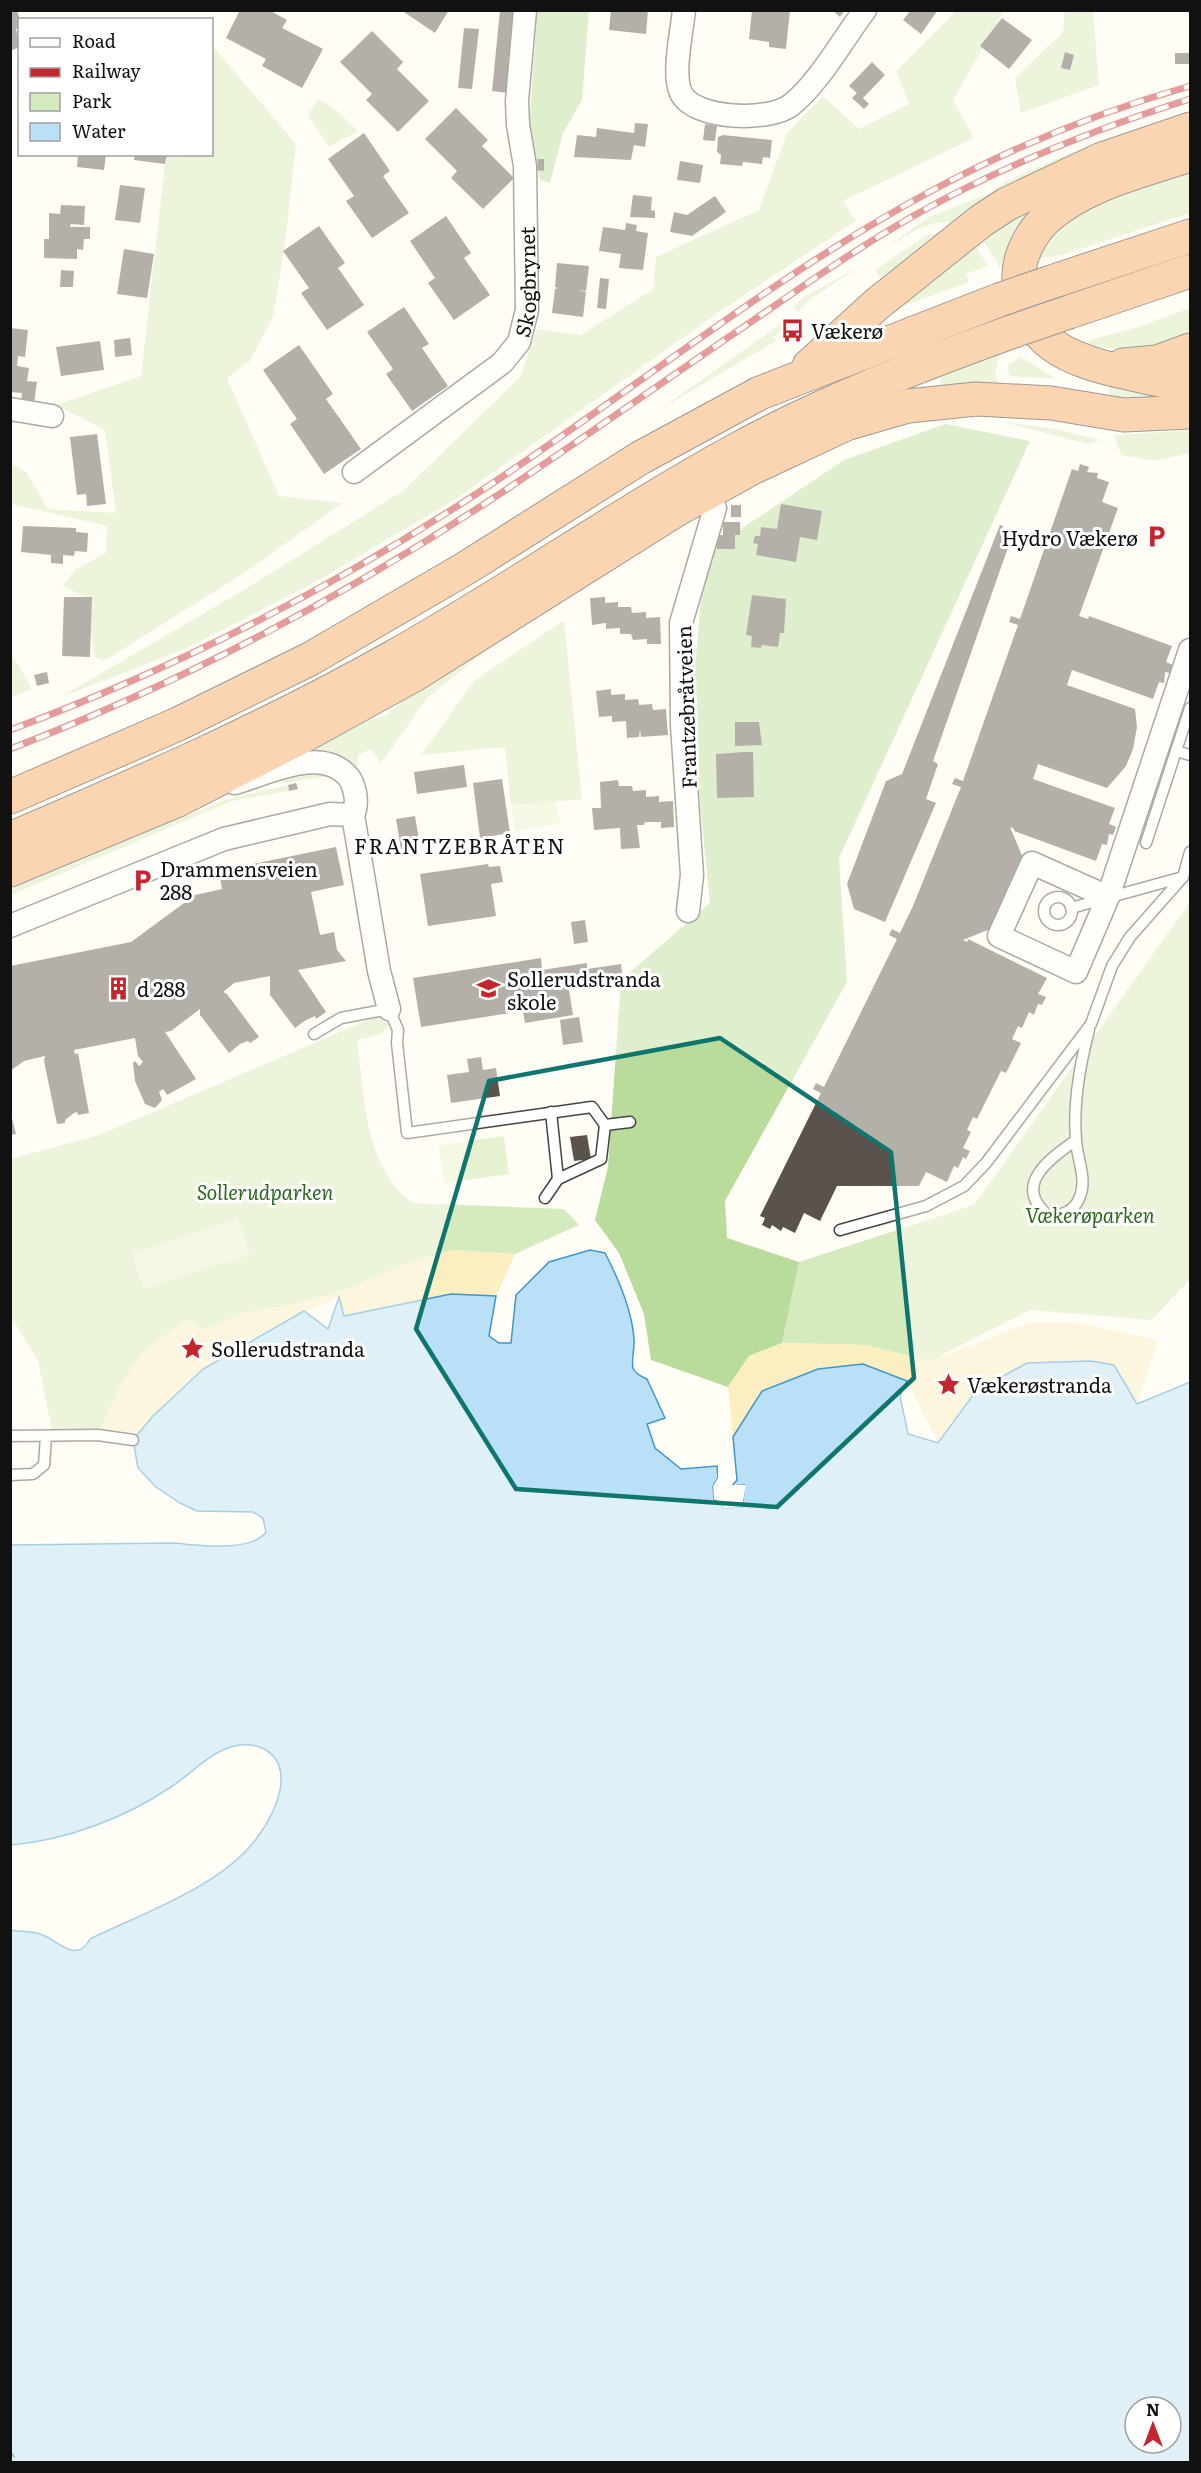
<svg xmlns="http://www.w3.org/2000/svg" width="1201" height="2473" viewBox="0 0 1201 2473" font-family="Literata,serif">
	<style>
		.green { fill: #d5ebbd }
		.forest { fill: #b9dc9c }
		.sand { fill: #fbeec1 }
		.pitch { fill: #e6f2cf }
		.water { fill: #b9e0f7; stroke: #3f96cf; stroke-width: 1.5; fill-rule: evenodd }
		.pier { fill: #fffdf5 }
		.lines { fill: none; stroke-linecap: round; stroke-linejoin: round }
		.ferry { stroke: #1768a6; stroke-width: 1.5; stroke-dasharray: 8 6; stroke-linecap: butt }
		.building { fill: #5a524d }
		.lane-casing { stroke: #444; stroke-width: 13 }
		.street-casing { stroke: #444; stroke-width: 25 }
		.highway-casing { stroke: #222; stroke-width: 35 }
		.lane { stroke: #fff; stroke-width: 10 }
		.street { stroke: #fff; stroke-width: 22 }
		.highway { stroke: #f5a25d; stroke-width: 33 }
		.rail-casing { stroke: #c4262e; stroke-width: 7 }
		.rail { stroke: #fff; stroke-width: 4.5; stroke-dasharray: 14; stroke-linecap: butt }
		.highway-bridge-casing { stroke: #222; stroke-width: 35; stroke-linecap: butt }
		.highway-bridge { stroke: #f5a25d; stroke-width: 33 }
		.marked { fill: none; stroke: #0f766e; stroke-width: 4.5; stroke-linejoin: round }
		.labels { text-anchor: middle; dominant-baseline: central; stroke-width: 6; stroke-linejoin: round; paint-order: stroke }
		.street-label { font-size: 20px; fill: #111; stroke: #fff }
		.poi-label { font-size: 20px; fill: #111; stroke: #fff; text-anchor: start }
		.park-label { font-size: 20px; font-style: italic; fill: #2f6b1f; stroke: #fff }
		.neighbourhood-label { font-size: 21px; letter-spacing: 1.5px; fill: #111; stroke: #fff }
	</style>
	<rect width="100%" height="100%" fill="#fffdf5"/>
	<!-- green -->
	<g class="green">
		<path d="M956,11H1004L953,100L974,138L843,201L856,221L722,310L453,501L310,585L187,648L59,698L245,589L404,490L520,377L537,329L581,335L653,289L656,257L759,210L787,133L823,96L859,129L909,104L896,71Z"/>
		<path d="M1065,11H1093L1099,85L1021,113L1015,78L1063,32Z"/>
		<path d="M212,45L296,144L285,244L273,317L250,361L227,378L279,496L343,503L241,575L104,661L94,656L90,623L92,600L62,586L76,569L106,553L107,526L11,504L10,463L26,472L48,509L116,513L105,430L56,405L141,376L166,155L212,154Z"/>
		<path d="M318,99L336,110L358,131L329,147L308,115Z"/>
		<path d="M1111,137L1119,138L957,223C929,218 906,236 882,250L929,217L992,192L1004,182L1063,156Z"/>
		<path d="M1190,168V213L1062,255L1036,259L1057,234L1091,204Z"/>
		<path d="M1041,204L1013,232L1000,268L982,238L1025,208Z"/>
		<path d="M948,230L880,278L875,270L925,236Z"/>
		<path d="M974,243L988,266L966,274L969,282L898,308Z"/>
		<path d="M860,266L808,301L798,312L793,307L804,297Z"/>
		<path d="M1190,308V334C1149,349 1131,352 1087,345L1089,340L1135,328Z"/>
		<path d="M782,323L785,327L774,337L776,341L659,410Z"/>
		<path d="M1000,353L995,374L1001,387L941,385L940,377Z"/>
		<path d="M1021,357L1057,379L1010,376L1007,365Z"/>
		<path d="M1107,381L1190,389L1150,400L1110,399Z"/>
		<path d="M999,421L1056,429L1100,440L1088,444Z"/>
		<path d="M1190,430V453L1154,461L1121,455L1114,435Z"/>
		<path d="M533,613L428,697L381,763L371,749L358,755V770L308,754L312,739L386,715L430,678Z"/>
		<path d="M564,620L582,799L511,806L505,747L421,755L474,681Z"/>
		<path d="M10,651L32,689L11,697H10Z"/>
		<path d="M295,773H330L334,781L328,776L280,784L283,779Z"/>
		<path d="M288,785L289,791L232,801L11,895V889L227,799Z"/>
		<path d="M1190,902V1280L1151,1320L1030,1310L930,1361L865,1345L782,1343L799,1262L974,1205Z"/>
		<path d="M385,1015L389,1025C382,1037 369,1037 357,1040C365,1096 363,1166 413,1203L564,1209L579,1225L515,1254L453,1250L412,1261L346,1290L290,1305L245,1313L203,1330L119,1388L98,1435L53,1436L38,1361L15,1323L11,1321V1159L99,1135L368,1020Z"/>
	</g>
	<!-- forest -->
	<g class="forest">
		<path d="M537,11H589L582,100L563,133L550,183L540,180L529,133Z"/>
		<path d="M945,424L1030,441L839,858L847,982L725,1201L727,1238L799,1262L782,1343L749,1356L728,1387L651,1360L644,1314L619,1253L595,1220L608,1167L621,980L710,903L691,714L705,553L844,460Z"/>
	</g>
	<!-- sand -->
	<g class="sand">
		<path d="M453,1250L515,1254L496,1296L451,1294L344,1316L339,1297C293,1316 245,1339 204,1368C178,1387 154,1415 133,1440L98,1435L119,1388L142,1353L186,1319L204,1329L245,1313L290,1305L346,1290L412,1261Z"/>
		<path d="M1028,1323H1079L1158,1340L1137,1405L976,1391L938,1443L907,1381L863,1364L762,1391L733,1437L728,1387L749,1356L782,1343L865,1345L930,1361Z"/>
	</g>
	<!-- pitch -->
	<g class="pitch">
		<path d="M556,800L560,824L515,831L511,807Z"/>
		<path d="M504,1136L509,1174L444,1183L439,1145Z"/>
		<path d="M238,1219L250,1255L143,1289L132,1254Z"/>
	</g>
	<!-- water -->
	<path class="water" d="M590,1250L605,1253C618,1278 632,1310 634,1339C635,1348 631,1359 633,1368C635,1374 642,1377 647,1379L665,1418L647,1424L655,1448L681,1469L717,1466L718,1478L713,1486L714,1499L722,1503L723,1508L742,1507L745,1485L732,1486L737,1480L733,1437L762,1391L818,1369L863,1364L907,1381L900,1396L908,1434L938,1443L976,1391L1027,1363L1091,1361L1114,1365L1137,1404L1190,1382V2462H11L10,1930C21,1932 36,1931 45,1936C60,1943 78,1963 90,1939C145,1912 228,1884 261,1832C271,1818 282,1795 281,1777C280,1750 254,1740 231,1747C208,1754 191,1774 171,1787C125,1818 67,1840 11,1845V1545L176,1543C199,1546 252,1552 266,1532L263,1518L253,1512L197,1511L180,1503L156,1487L138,1468L133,1440L153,1416L203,1369L304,1311L328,1329L339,1297L344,1316L451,1294L496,1296L489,1336L499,1343H511L516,1295L549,1262ZM1135,2407H1171V2443H1135Z"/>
	<!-- pier -->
	<path class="pier" d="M718,1463L721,1478L716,1486L717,1497L724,1501L726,1505L740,1504L742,1488H731L729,1485L731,1482L732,1485H746L742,1507L723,1508L722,1503L714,1499L713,1486L718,1478Z"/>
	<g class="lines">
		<!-- ferry -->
		<path class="ferry" d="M10,2451L18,2462"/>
	</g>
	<!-- building -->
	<g class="building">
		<path d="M10,10H17L20,20V27L16,29L20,47L10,51Z"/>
		<path d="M240,10H269L287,20L282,28L323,49L302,88L262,66L266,59L226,38Z"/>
		<path d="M401,10H449L435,33Z"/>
		<path d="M500,10H516L507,93L492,91Z"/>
		<path d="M611,10H648L646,34L609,30Z"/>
		<path d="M752,10H790L786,49L769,47V42L749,39Z"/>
		<path d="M832,10H845L840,17Z"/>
		<path d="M911,10H938L921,34L903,20Z"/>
		<path d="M1002,18L1032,40L1009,69L980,46Z"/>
		<path d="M464,28L479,29L472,89L458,88Z"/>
		<path d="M372,31L403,62L397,69L429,101L398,132L366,100L372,94L340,62Z"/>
		<path d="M1065,52L1074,55L1070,70L1061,68Z"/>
		<rect x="1175" y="53" width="15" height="11"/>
		<path d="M872,62L885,75L863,98L869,104L864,109L852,98L857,93L849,86Z"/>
		<path d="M456,108L488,140L482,146L514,178L483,209L451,178L457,171L425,139Z"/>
		<path d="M635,123L648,124L645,147L634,145L631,160L574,157L577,135L596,137L597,128L634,133Z"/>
		<path d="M705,124L717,126L715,141L703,140Z"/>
		<path d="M364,133L390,171L383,176L409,213L372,238L346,201L354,196L328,159Z"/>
		<path d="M723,135L772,140L770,158L763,157L762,164L743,162L742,166L720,164L721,155L717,152L718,137Z"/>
		<path d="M78,154H106L104,170L77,167Z"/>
		<path d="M135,154H167L165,164L134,160Z"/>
		<path d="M538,159H544V171L537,170Z"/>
		<path d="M680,161L703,165L700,183L677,180Z"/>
		<path d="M120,185L145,188L140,223L115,220Z"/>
		<path d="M633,195L652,197L651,210L655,211V218L630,217Z"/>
		<path d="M715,196L726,212L692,236L670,232L674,212L687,215Z"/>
		<path d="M61,205L85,206L84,225L71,224L70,227H90V239H84L83,250L77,249V259L44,258V239H49V213L60,214Z"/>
		<path d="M446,216L471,253L464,258L490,295L454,320L428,283L435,278L410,241Z"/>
		<path d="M626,223L637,225L636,231L648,233L643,270L619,268L621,254L599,251L603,227L625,230Z"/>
		<path d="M319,226L345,263L338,268L364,305L327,330L301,293L309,288L283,251Z"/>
		<path d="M124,249L154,254L147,298L117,294Z"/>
		<path d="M557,263L589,266L586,291L578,290L586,292L583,317L552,313L555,289L558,288L555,287Z"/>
		<path d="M61,270L74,271L73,287H60Z"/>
		<path d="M600,278L609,279L606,309L597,308Z"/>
		<path d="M404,307L429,344L422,348L448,386L412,411L386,374L393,369L367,332Z"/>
		<path d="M10,328L28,330L25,357L18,356L17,366L29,368L27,381L37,382L34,403L21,402L22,393L10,392Z"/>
		<path d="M130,338L132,355L115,357L114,340Z"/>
		<path d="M100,341L104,370L61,376L56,347Z"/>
		<path d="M299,345L333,394L326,399L361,449L324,474L290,424L297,419L263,370Z"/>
		<path d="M97,434L106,504L87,506L86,494L77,495L70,437Z"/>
		<path d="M1080,464L1089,467L1087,472L1098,473L1097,478L1109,482L1102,502L1118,508L1079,616L1088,619L1089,616L1172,646L1166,662L1173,665L1170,673L1165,672L1164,683L1159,682L1153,699L1072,670L1067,685L1135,709L1137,727L1133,749L1126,766L1107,788L1038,764L1033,779L1115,808L1109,824L1116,827L1113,835L1109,834L1107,845L1102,844L1096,861L1014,831V829L1010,827L1026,865L1000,925L963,940L967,942L968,939L1047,978L1038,994L1046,997L1042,1005L1038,1004L1034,1015L1029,1012L1022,1028L1018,1026L1012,1039L1021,1043L1006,1073L1001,1071L977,1119L973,1117L967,1130L971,1132L963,1148L970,1151L966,1159L963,1157L958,1168L954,1166L947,1182L926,1172L919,1186H837L820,1221L804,1213L795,1233L783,1227L781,1231L772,1225L770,1229L762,1225L765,1218L760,1216L821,1093L813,1089L816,1083L824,1087L897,939L889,935L892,929L900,933L913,906L961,787L952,784L955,778L963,781L1018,625L1009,622L1011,616L1020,619L1072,469L1078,471Z"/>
		<path d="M781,504L822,511L817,540L800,537L796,562L756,555L758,544L753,543L755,536H760L761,527L777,529Z"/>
		<rect x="731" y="505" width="10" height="12"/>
		<path d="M723,522H740V535H735V549H717V535H723Z"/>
		<path d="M1000,525L1003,526L1000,535L1011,539L933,761L938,764L926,799L936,803L885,922L854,909L847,884L886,781L902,774Z"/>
		<path d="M23,526L76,528V532L88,533L87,552L75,551L74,556L63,555V564L51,563V555L21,552Z"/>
		<path d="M752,595L786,599L784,633H780L778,647L762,645L761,648L751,647L752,636L746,635Z"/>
		<path d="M64,597H92L90,657L62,656Z"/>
		<path d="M605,597V603L618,602V607H631L632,613L646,612V618L660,617L661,644H647V639L633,640L631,634H620V628L606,629V623L592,625L590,598Z"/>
		<path d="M47,672L49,683L37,686L34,675Z"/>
		<path d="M611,689V695L625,694V700L638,699L639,705L652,704L653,710L666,709L668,735L641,737L640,730L639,737L627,738L626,721L612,722V716L599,717L596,691Z"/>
		<path d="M735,722H759L762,745L735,746Z"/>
		<path d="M744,752H753L754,797L717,798L716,754Z"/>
		<path d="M464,765L467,787L417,794L414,772Z"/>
		<path d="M502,779L510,833L480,838L473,783Z"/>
		<path d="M618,780L619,786H632L633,791L646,790V797L659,796V802L673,801L674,827L661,828V822H645L644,825H637L640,848L621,849L620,828L594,830L592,808H601L600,782Z"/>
		<path d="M296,783L298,789L289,791L288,785Z"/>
		<path d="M415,816L420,846L401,849L396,819Z"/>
		<path d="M336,847L344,885L311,892L320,935L334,932L337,950L346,961L298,970L326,1012L316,1019L315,1016L306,1020L295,1028L270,995V976L234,983L223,992L227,994L259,1037L250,1043L248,1041L240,1044L229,1053L200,1015V1009L171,1031L165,1032L196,1079L167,1095L163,1089L159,1092L162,1100L155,1108L145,1104L135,1081L133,1063L135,1061L139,1066L143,1062L138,1056L135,1038L74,1050L75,1054L78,1053L89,1113L78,1115L77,1112L74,1113L65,1120V1123L57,1124L44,1061L45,1056L24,1061L10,1071V966L131,942L195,895L222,889L219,871Z"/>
		<path d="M488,864L489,867L500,866L503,882L491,884L496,916L428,926L420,874Z"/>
		<path d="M585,920L588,942L574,944L571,922Z"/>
		<path d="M541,958L542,970L587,963V969L621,964L623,982L569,990L573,1015L525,1023L523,1011L421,1027L413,978Z"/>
		<path d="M579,1017L583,1042L563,1045L560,1020Z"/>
		<path d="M481,1057L483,1070L496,1068L500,1096L451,1103L447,1075L469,1072L467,1059Z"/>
		<path d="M10,1111L16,1134L10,1135Z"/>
		<path d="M587,1135L591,1159L574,1161L570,1137Z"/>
	</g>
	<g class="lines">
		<defs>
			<g id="lane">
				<path d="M1190,708L1176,751L1190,755"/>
				<path d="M1146,843L1176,751"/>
				<circle cx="1058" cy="911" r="14"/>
				<path d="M1071,908L1183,877L1190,852"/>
				<path d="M314,1034L341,1018L389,1009L398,1030L397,1043L407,1133L592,1107L605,1125L630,1122"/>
				<path d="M551,1112L558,1179L601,1159L605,1125"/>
				<path d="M1076,1140C1050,1159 1011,1185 1049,1216C1062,1215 1073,1212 1079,1199C1088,1179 1077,1160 1076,1140C1073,1104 1080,1064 1089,1030"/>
				<path d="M545,1198L558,1179"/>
				<path d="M840,1230L926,1206L964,1186L986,1163L1091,1024L1112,966L1130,937L1183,877"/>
				<path d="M10,1436L98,1435L133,1440"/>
				<path d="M10,1475L33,1474L44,1465L46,1436"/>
			</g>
			<g id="street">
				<path d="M684,10C682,31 672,74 681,93C694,120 769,122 791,105C819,83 843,39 865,10"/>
				<path d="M10,409L52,416"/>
				<path id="s1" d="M354,472L502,363L519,342L527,310L525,166L518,125L517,101L525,10"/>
				<path d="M353,815L379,971L389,1009"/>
				<path d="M1108,897L1032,863L999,936L1076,972L1108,897L1190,650"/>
				<path d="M688,911L692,875L682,725L681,623L715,508"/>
				<path d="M10,926L224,839L330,814L353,815C358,805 356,789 350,779C324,744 269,773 235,783"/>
			</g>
			<g id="highway">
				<path d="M1190,155C1143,171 1087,183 1048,217C1031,232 1017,258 1019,281C1024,343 1070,360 1123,372C1146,377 1167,383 1190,384"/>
				<path d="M1051,282L1190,236"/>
				<path d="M1069,312L1190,271"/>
				<path d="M1123,365L1157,362L1190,350"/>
				<path d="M809,366L877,304L981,221L1007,204L1102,159L1190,129"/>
				<path d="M10,797L178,724L310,659L466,568L640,458L760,393L999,300"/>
				<path d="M10,839C141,783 269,727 393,657C509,592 619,514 736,450C824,402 917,366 1011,332"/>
				<path d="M10,870L178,800L305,735L414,675L676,510L752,468L846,424L908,406L976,399L1051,403L1124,415L1190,412"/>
			</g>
		</defs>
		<!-- lane casing -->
		<use href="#lane" class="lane-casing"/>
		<!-- street casing -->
		<use href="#street" class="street-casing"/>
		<!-- highway casing -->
		<use href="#highway" class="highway-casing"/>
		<!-- lane -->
		<use href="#lane" class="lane"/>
		<!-- street -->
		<use href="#street" class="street"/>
		<!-- highway -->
		<use href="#highway" class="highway"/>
		<defs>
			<g id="rail">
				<path d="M10,730C180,667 342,583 493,483C639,386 778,273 933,190C1015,146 1102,111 1190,86"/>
				<path d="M10,749C182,683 345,596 498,495C588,435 677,372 767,311C816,277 864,244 915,215C1002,166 1095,129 1190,99"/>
			</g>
		</defs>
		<!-- rail casing -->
		<use href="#rail" class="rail-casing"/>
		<!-- rail -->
		<use href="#rail" class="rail"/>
		<defs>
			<g id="highway-bridge">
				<path d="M999,300L1051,282"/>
				<path d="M1011,332L1069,312"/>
			</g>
		</defs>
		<!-- highway-bridge casing -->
		<use href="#highway-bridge" class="highway-bridge-casing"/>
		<!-- highway-bridge -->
		<use href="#highway-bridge" class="highway-bridge"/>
	</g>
	<!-- marked area -->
	<path d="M0 0H1201V2473H0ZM720,1038L891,1152L914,1378L777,1507L516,1489L416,1329L489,1081Z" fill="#fffdf5" fill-opacity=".55" fill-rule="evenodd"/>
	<path class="marked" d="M720,1038L891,1152L914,1378L777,1507L516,1489L416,1329L489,1081Z"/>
	<!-- icons -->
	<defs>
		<symbol id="bus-bare" viewBox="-9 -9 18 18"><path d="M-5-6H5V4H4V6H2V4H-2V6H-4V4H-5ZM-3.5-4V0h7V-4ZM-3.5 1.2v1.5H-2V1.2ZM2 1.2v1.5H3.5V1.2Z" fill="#c4262e" stroke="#fff" stroke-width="2.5" paint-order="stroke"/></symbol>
		<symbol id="parking-bare" viewBox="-9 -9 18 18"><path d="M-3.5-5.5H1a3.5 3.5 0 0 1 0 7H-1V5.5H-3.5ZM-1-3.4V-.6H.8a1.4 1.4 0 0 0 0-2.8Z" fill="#c4262e" stroke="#fff" stroke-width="2.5" paint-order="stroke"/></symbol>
		<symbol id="building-bare" viewBox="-9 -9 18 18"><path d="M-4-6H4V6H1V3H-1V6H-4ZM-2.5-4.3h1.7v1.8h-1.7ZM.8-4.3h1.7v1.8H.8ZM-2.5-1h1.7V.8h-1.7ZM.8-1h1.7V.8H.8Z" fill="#c4262e" stroke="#fff" stroke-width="2.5" paint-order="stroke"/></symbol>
		<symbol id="school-bare" viewBox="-9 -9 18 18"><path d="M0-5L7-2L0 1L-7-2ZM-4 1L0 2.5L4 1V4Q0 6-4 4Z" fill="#c4262e" stroke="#fff" stroke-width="2.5" paint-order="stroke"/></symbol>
		<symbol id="sight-bare" viewBox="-9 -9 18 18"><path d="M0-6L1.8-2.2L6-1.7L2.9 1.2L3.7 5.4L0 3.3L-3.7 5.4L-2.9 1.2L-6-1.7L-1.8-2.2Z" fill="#c4262e" stroke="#fff" stroke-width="2.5" paint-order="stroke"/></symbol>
	</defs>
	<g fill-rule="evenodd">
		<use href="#bus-bare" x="776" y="314" width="33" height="33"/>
		<use href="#parking-bare" x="1140" y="520" width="33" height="33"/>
		<use href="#parking-bare" x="126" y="864" width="33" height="33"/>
		<use href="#building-bare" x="102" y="972" width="33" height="33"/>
		<use href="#school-bare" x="472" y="972" width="33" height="33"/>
		<use href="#sight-bare" x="176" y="1332" width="33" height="33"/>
		<use href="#sight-bare" x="932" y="1368" width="33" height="33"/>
	</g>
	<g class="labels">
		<!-- street labels -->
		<g class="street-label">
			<text stroke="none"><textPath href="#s1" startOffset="272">Skogbrynet</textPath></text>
			<text transform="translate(685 707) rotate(-92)">Frantzebråtveien</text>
		</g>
		<!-- poi labels -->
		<g class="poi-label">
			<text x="811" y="330">Vækerø</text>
			<text x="1138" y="537" text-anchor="end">Hydro Vækerø</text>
			<text x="160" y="868">Drammensveien<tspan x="160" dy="23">288</tspan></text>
			<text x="507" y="978">Sollerudstranda<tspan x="507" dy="23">skole</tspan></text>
			<text x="137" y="988">d 288</text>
			<text x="211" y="1348">Sollerudstranda</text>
			<text x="967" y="1384">Vækerøstranda</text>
		</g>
		<!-- park labels -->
		<g class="park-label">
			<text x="265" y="1191">Sollerudparken</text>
			<text x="1090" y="1214">Vækerøparken</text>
		</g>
		<!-- neighbourhood labels -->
		<g class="neighbourhood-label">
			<text x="460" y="844">FRANTZEBRÅTEN</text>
		</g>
	</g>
	<!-- border -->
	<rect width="1201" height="2473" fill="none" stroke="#111111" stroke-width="24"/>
	<!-- legend -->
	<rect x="18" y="18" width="195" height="138" fill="#ffffff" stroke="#a0a0a0" stroke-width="1.5"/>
	<rect x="30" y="38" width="30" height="9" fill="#ffffff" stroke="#a0a0a0" stroke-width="1.5"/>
	<text x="72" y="48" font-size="18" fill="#111111">Road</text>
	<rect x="30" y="68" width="30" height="9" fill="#c4262e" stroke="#a0a0a0" stroke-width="1.5"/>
	<text x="72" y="78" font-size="18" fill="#111111">Railway</text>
	<rect x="30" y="93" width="30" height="18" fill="#d5ebbd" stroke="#a0a0a0" stroke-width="1.5"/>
	<text x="72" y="108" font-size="18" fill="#111111">Park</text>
	<rect x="30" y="123" width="30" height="18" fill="#b9e0f7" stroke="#a0a0a0" stroke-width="1.5"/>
	<text x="72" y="138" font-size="18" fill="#111111">Water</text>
	<!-- north arrow -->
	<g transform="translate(1153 2425)"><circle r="28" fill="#ffffff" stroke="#a0a0a0" stroke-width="1.5"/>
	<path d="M0-4.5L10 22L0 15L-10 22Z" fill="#c4262e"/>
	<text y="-9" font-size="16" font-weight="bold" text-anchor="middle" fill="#111111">N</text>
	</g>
</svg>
